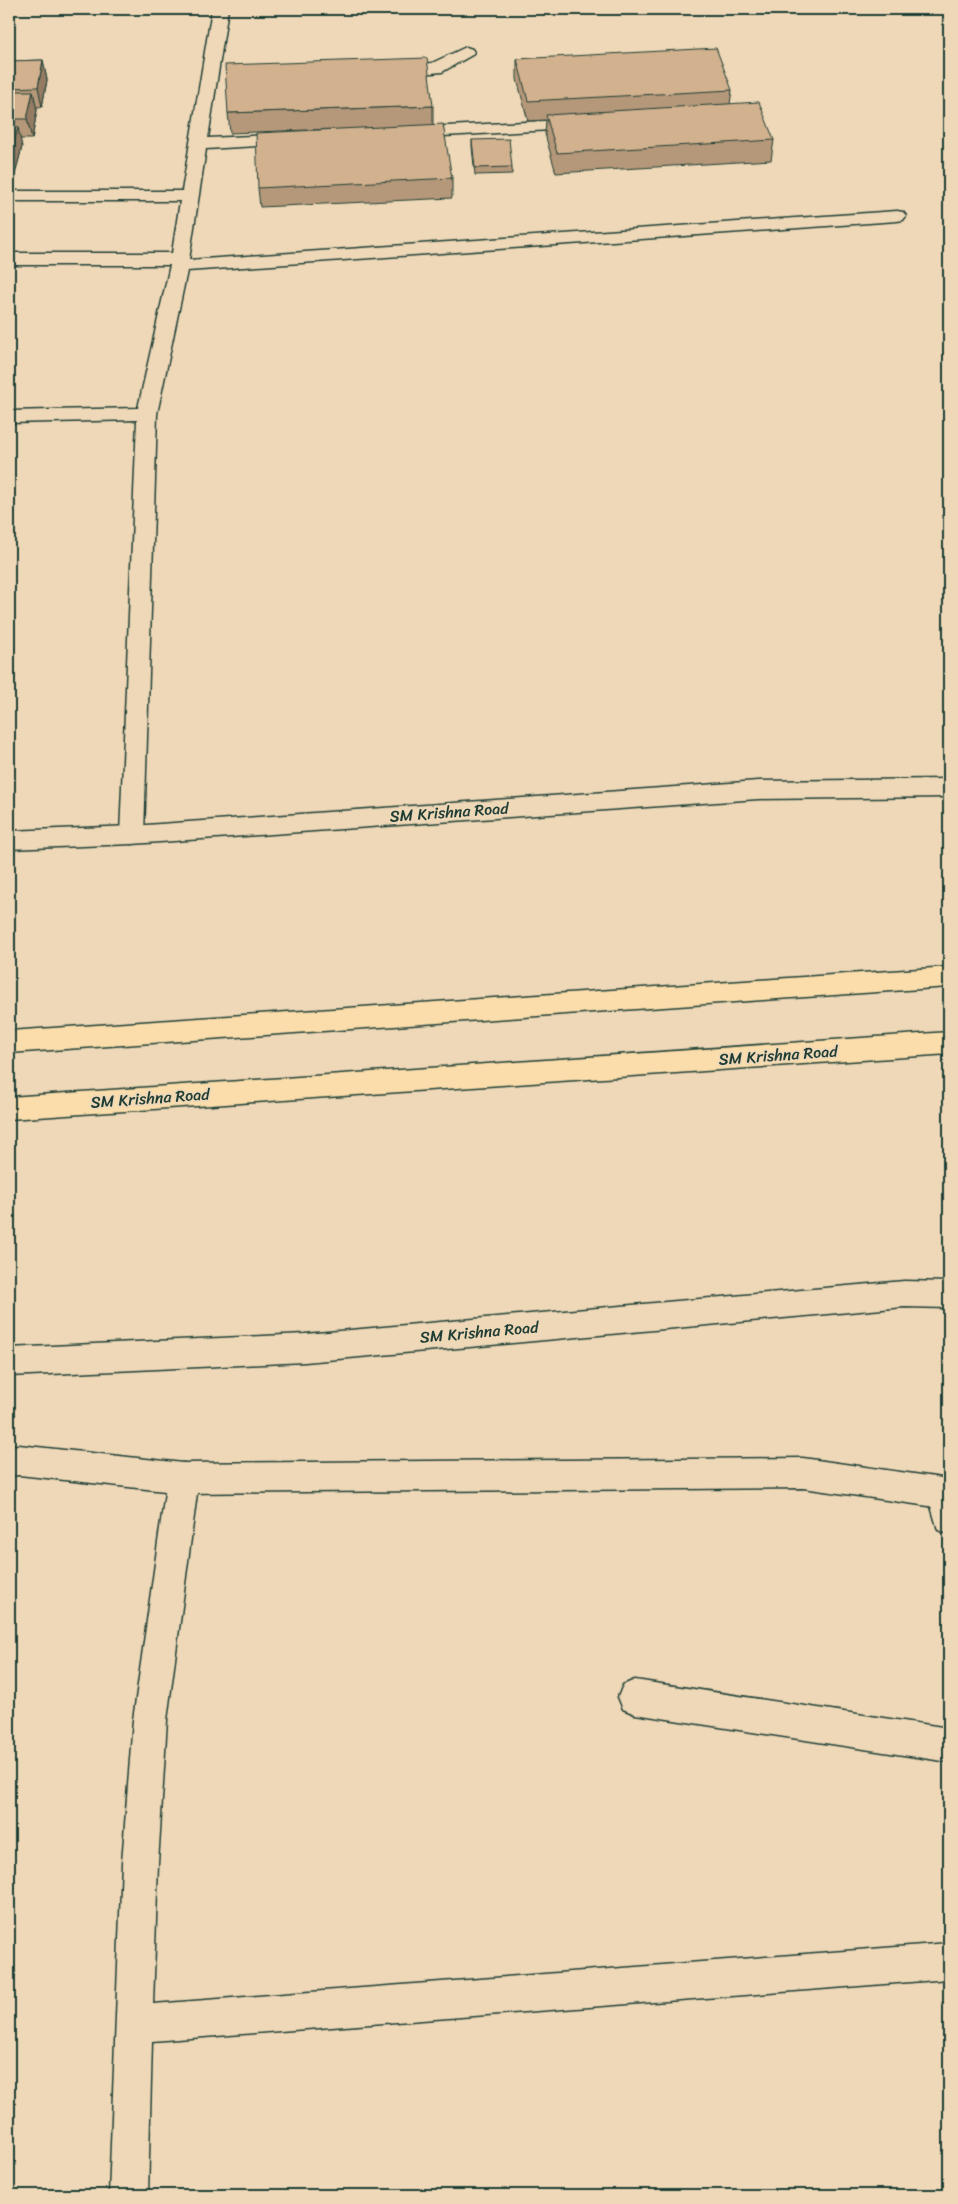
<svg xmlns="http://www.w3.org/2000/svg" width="958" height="2204" viewBox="0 0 958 2204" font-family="Sriracha,sans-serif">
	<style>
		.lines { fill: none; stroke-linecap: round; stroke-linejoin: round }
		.street-casing { stroke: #1f3d34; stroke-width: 3 }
		.secondary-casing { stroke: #1f3d34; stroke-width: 3 }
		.highway-casing { stroke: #1f3d34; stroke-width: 3 }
		.street { fill: #eed8b7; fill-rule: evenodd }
		.secondary { fill: #eed8b7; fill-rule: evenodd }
		.highway { fill: #faddab; fill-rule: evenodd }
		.wall { fill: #b5987a; stroke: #1f3d34 }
		.shaded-wall { fill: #937c63; stroke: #1f3d34 }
		.building { fill: #d2b18e; stroke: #1f3d34 }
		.labels { text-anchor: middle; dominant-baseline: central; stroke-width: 4; stroke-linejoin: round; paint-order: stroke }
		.street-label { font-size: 16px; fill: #1f3d34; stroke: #eed8b7 }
	</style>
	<rect width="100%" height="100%" fill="#eed8b7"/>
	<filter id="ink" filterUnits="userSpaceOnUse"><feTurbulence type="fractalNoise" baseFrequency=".02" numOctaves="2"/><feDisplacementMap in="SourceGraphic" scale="10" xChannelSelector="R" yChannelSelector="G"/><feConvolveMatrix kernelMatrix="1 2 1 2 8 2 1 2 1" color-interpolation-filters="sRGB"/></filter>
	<g filter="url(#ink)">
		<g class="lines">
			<defs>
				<g id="street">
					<path d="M212,9H228L208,138L293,134L299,135L302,139L299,143L293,144L206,149L189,260L897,211L903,212L906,216L903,220L897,221L187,271L157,414L144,835L141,841L132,844L123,841L120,835L137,420L9,423V411L138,408L170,265H9V253H172L180,201H9V191H182Z"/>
					<path d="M466,47L472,49L474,52L472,55L442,72L391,77L385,76L383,72L385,68L391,67L432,63Z"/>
					<path d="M582,119L588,120L591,124L588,128L408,138L402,137L399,133L402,129L408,128Z"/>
					<path d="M183,1463L194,1467L199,1478L167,1720L158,1863L153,2004L949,1943V1979L152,2041L148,2195H109L122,1863L133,1720L167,1478L172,1467Z"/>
					<path d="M943,1478L949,1480V1534L938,1530L927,1493L932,1482Z"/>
					<path d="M635,1680L949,1728V1762L635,1714L623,1709L618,1697L623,1685Z"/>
				</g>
				<g id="secondary">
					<path d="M949,779V797L758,799L132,844L9,849V831L132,826L758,781Z"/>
					<path d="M904,1281L949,1282V1308L904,1307L305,1362L9,1376V1348L305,1334Z"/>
					<path d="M19,1445L183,1463L803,1458L949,1479V1509L803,1488L183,1493L19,1475L9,1476V1446Z"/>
				</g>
				<g id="highway">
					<path d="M949,967V987L9,1053V1031Z"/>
					<path d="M949,1032V1054L9,1119V1097Z"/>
				</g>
			</defs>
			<!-- street casing -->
			<use href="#street" class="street-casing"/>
			<!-- secondary casing -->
			<use href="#secondary" class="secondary-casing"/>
			<!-- highway casing -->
			<use href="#highway" class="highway-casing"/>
			<!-- street -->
			<use href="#street" class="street"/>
			<!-- secondary -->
			<use href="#secondary" class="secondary"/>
			<!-- highway -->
			<use href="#highway" class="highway"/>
		</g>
		<!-- wall -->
		<g class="wall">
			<path d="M517,59L732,90L730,104L774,140L771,160L556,173L545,134L546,120L528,121L517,79Z"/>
			<path d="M43,60L47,80L42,107H36L37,110L32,139H20L22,147L13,182H9V61Z"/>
			<path d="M433,106V125L452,178V198L260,207L258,188L334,129L230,133L228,113Z"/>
			<path d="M472,140L512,167V174L475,175L472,147Z"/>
		</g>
		<!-- shaded-wall -->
		<g class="shaded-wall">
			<path d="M43,60L47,80L42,107L38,87Z"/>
			<path d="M33,91L37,110L32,139L27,119Z"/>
			<path d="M18,127L22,147L13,182L9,162Z"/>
		</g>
		<!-- building -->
		<g class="building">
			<path d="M716,48L732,90L528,101L517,59Z"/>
			<path d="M427,58L433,106L228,113L225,65Z"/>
			<path d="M43,60L38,87L9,88V61Z"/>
			<path d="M9,91H33L27,119H9Z"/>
			<path d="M759,102L774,140L557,153L546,115Z"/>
			<path d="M443,124L452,178L258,188L256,133Z"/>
			<path d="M9,127H18L9,162Z"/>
			<path d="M509,139L512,167L475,168L472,140Z"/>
		</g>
	</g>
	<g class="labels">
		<!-- street labels -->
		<g class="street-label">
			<text transform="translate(449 812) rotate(-4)">SM Krishna Road</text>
			<text transform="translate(778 1055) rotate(-4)">SM Krishna Road</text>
			<text transform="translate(150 1098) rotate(-4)">SM Krishna Road</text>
			<text transform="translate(479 1332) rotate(-5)">SM Krishna Road</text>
		</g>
	</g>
	<!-- margin -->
	<rect width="958" height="2204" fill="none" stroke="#eed8b7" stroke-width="30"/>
	<rect x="15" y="15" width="928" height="2174" fill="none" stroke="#1f3d34" stroke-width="2" filter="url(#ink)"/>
</svg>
